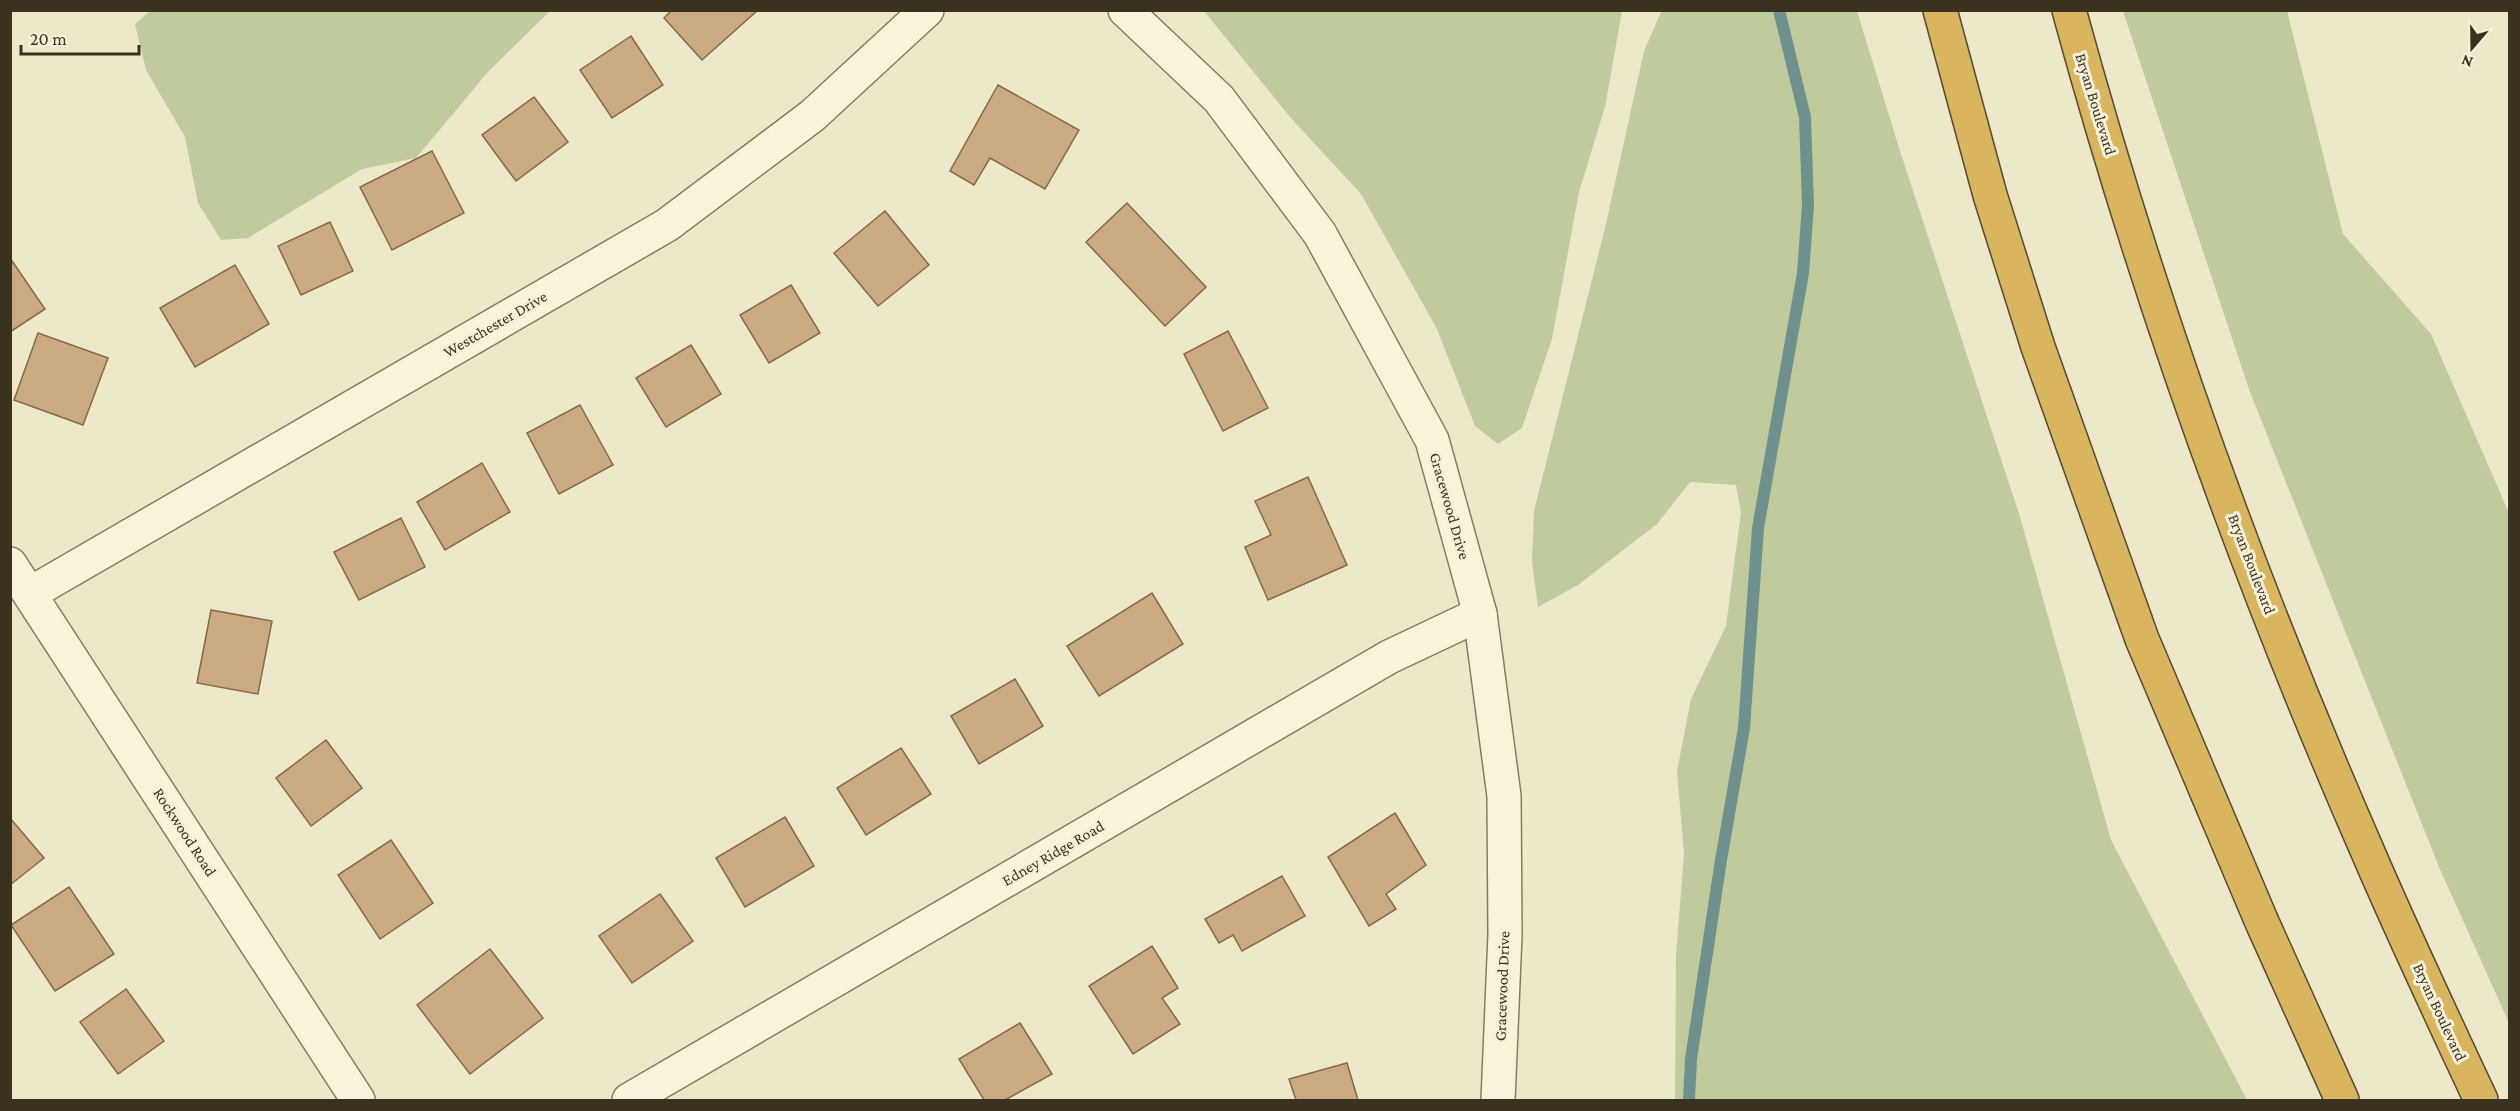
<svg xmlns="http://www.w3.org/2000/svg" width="2520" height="1111" viewBox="0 0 2520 1111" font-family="'Crimson Pro',serif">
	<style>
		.green { fill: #bfcb9d }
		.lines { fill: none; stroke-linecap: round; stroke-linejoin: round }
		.stream { stroke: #70908d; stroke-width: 12 }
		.building { fill: #caaa80; stroke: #876945; stroke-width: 1.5 }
		.street-casing { stroke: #897c5e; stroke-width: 36 }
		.highway-casing { stroke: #574932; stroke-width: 36 }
		.street { stroke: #f8f4dc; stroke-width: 33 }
		.highway { stroke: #d8b55e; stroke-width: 33 }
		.labels { text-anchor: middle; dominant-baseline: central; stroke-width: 6; stroke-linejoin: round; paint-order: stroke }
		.street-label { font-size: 16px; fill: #3a3121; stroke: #f5f1d8 }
	</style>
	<rect width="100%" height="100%" fill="#ede8c9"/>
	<!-- green -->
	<g class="green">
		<path d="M1662,10L1857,11L1900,151L2020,517L2111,840L2247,1100H1675L1676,955L1684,854L1677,771L1691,699L1726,626L1741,512L1736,485L1690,482L1657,524L1578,585L1538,607L1532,562L1534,511L1606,224L1644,51Z"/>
		<path d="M150,11L550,10V11L488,72L416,158L362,169L248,238L221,240L198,203L185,137L146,70L135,24Z"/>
		<path d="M1204,11H1622L1605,107L1579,192L1552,339L1522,428L1498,444L1475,426L1437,329L1361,194L1290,117Z"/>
		<path d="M2123,11H2287L2343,234L2431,334L2509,513V1023L2439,867L2250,392Z"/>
	</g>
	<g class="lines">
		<!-- stream -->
		<path class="stream" d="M1689,1100L1691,1059L1721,860L1744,728L1758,528L1803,273L1808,205L1805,117L1779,10"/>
	</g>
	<!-- building -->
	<g class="building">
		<path d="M672,10H758L702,60L664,18Z"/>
		<path d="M631,36L663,85L612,118L580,70Z"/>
		<path d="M998,85L1079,130L1045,189L990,158L974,185L950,171Z"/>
		<path d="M534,97L568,142L516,181L482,135Z"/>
		<path d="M432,151L464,213L392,250L360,187Z"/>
		<path d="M1127,203L1206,287L1165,326L1086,242Z"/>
		<path d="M885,211L929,265L878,306L834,253Z"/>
		<path d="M330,222L353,271L301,295L278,246Z"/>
		<path d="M10,258L45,309L10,332Z"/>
		<path d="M235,265L269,324L195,367L160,308Z"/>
		<path d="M791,285L820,333L769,363L740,315Z"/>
		<path d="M1228,331L1268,408L1223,431L1184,354Z"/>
		<path d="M38,333L108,358L83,425L14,400Z"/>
		<path d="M691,345L721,394L666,427L636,378Z"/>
		<path d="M580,405L613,465L559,494L527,433Z"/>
		<path d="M482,463L510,512L445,550L417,502Z"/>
		<path d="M1308,477L1347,565L1268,600L1245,547L1271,535L1255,501Z"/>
		<path d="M401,518L425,567L359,600L334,552Z"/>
		<path d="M1152,593L1183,644L1099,696L1067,646Z"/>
		<path d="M211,610L272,621L258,694L197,683Z"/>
		<path d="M1015,679L1043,726L979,764L951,716Z"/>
		<path d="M326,740L362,788L311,826L276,778Z"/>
		<path d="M901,748L931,794L866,835L837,788Z"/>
		<path d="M1395,813L1426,865L1386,894L1396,909L1369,926L1328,857Z"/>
		<path d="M785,817L814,866L745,907L716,858Z"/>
		<path d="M10,818L44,858L10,885Z"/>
		<path d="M391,840L433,903L380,939L338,875Z"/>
		<path d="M1282,876L1305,916L1242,951L1233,935L1219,943L1205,919Z"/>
		<path d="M69,887L114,954L55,991L11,925Z"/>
		<path d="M660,894L693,941L632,983L599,936Z"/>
		<path d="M1152,946L1178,988L1162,998L1180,1024L1133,1054L1089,986Z"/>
		<path d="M490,949L543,1018L470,1074L417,1005Z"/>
		<path d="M126,989L164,1041L118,1074L80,1022Z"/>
		<path d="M1020,1023L1052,1074L1005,1100H984L959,1059Z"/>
		<path d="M1347,1063L1358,1100H1296L1289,1079Z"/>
	</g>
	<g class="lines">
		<defs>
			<g id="street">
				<path d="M1125,10L1219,99L1320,234L1432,440L1480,614L1504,796L1505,935L1498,1100"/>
				<path d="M10,564L358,1100"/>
				<path d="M31,593L667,225L812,116L927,10"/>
				<path d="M629,1100L1389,657L1480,614"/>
			</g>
			<g id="highway">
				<path d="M1940,10L1990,195L2038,347L2142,639L2261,920L2342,1100"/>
				<path d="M2069,10C2147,296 2248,578 2367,850C2403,934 2442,1017 2481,1100"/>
			</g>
		</defs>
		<!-- street casing -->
		<use href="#street" class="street-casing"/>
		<!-- highway casing -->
		<use href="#highway" class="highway-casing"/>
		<!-- street -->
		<use href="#street" class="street"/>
		<!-- highway -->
		<use href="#highway" class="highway"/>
	</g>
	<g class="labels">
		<!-- street labels -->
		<g class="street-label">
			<text transform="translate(2096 104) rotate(73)">Bryan Boulevard</text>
			<text transform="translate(495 324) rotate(-30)">Westchester Drive</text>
			<text transform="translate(1450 506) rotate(74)">Gracewood Drive</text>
			<text transform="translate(2252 564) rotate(69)">Bryan Boulevard</text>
			<text transform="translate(185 832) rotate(57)">Rockwood Road</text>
			<text transform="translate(1053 853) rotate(-30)">Edney Ridge Road</text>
			<text transform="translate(1502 986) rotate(-88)">Gracewood Drive</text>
			<text transform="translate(2440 1012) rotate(65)">Bryan Boulevard</text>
		</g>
	</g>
	<!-- border -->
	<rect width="2520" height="1111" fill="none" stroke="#3a3121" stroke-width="24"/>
	<!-- north arrow -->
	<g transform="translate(2472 48) rotate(200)" stroke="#f5f1d8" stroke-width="4.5" paint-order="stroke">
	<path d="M0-4.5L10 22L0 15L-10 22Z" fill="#3a3121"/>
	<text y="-9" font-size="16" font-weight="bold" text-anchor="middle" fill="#3a3121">N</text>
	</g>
	<!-- scale -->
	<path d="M21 45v9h118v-9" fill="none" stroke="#3a3121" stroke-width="3"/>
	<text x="30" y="45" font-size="18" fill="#3a3121" stroke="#f5f1d8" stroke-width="4.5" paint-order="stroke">20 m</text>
</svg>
